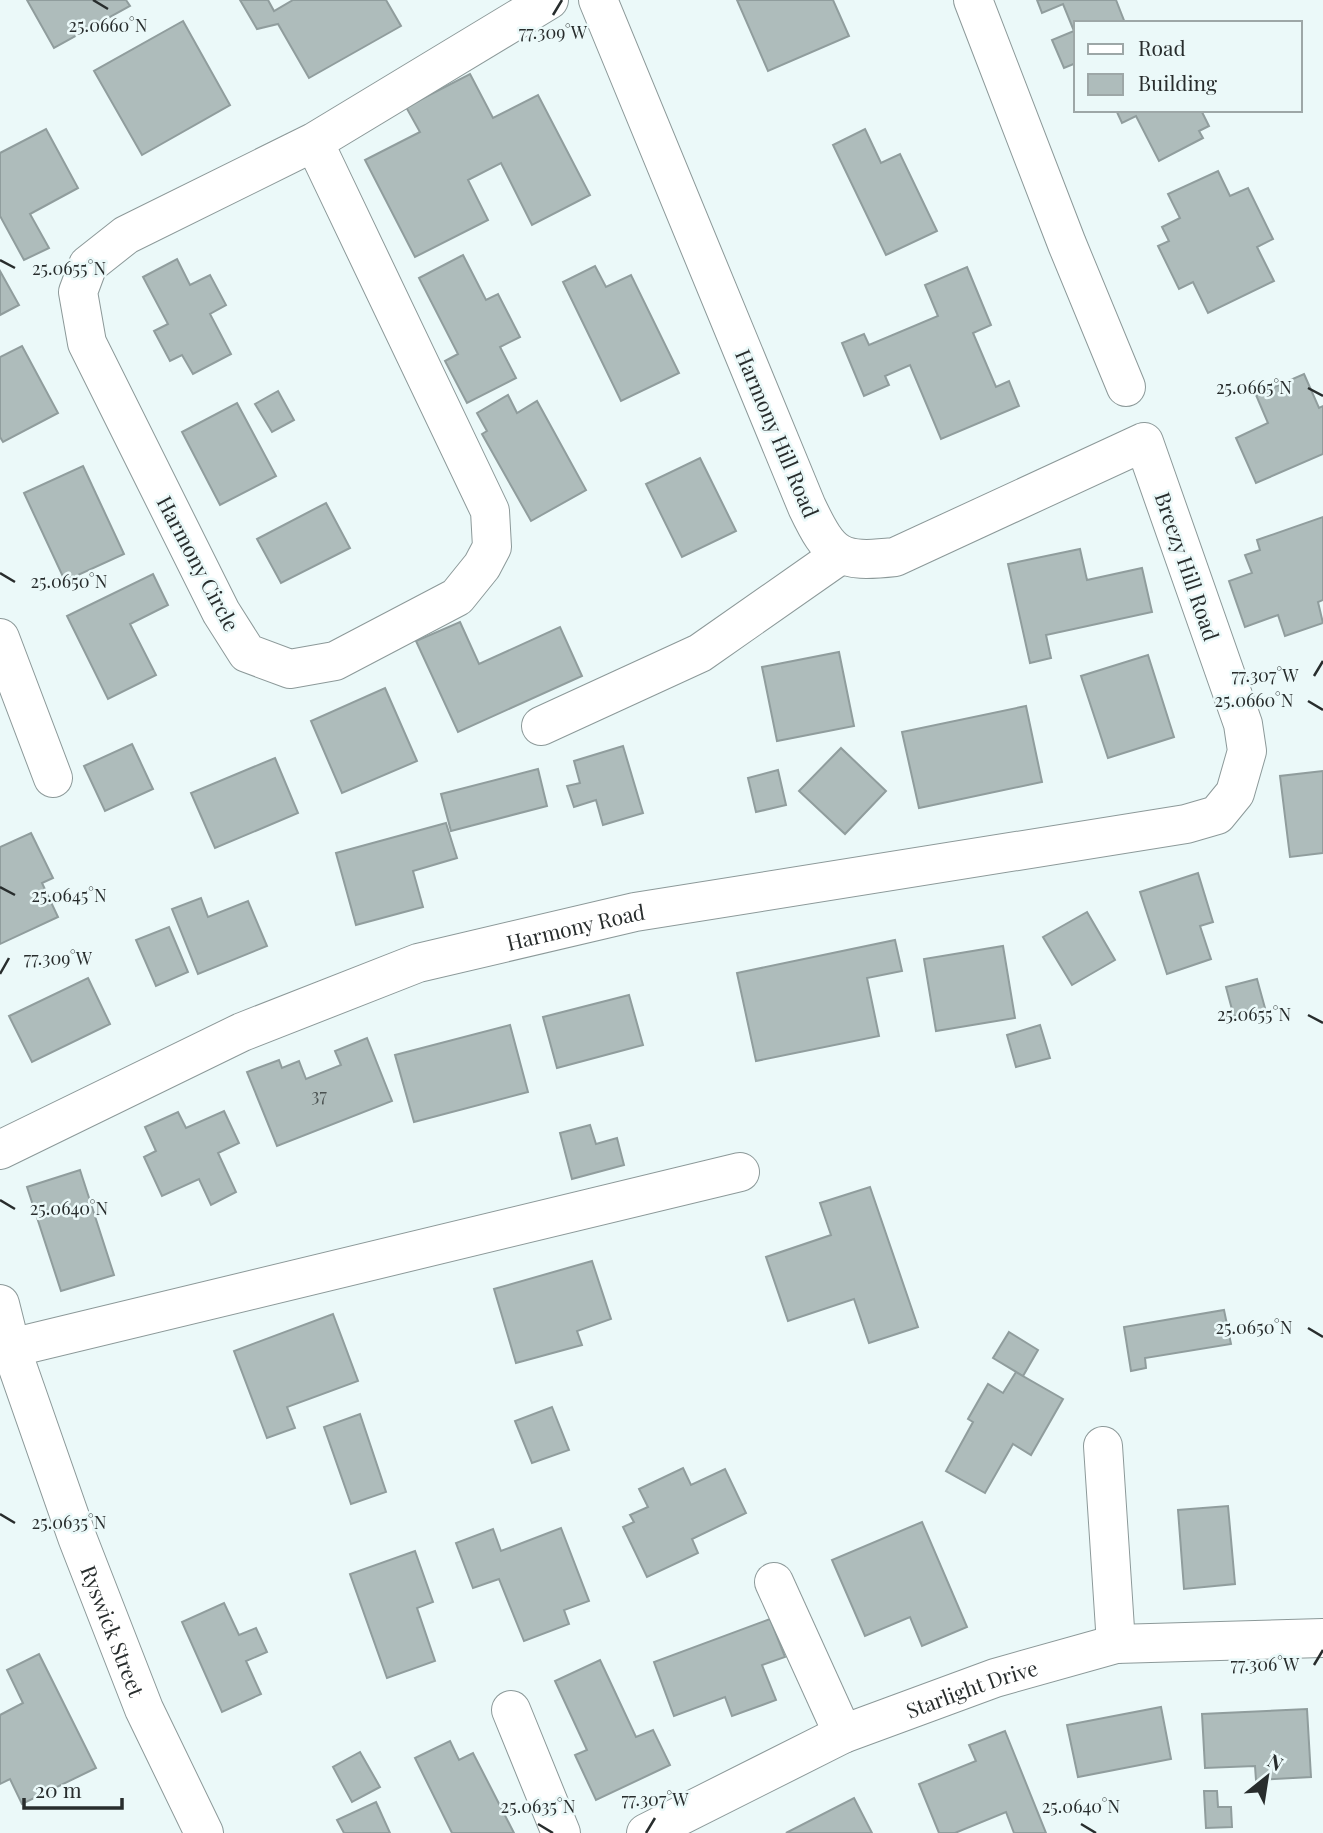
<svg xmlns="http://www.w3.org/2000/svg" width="1323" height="1833" viewBox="0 0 1323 1833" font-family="'Playfair Display',serif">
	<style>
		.building { fill: #aebcbb; stroke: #909d9d; stroke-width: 2 }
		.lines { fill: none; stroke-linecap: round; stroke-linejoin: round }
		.minor-casing { stroke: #8c9999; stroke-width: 40 }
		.minor { stroke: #fff; stroke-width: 38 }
		.ticks { fill: none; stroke: #282d2d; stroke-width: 2.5 }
		.labels { text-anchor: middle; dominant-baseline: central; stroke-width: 5; stroke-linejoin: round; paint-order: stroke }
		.number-label { font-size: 18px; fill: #4a5150 }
		.street-label { font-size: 21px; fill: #282d2d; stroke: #ebf9f9 }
		.ticks-label { font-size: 18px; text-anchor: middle; fill: #282d2d; stroke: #ebf9f9; stroke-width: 5; stroke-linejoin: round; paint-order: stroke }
	</style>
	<rect width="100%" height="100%" fill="#ebf9f9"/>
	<!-- building -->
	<g class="building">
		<path d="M27,0H126L130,6L54,48Z"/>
		<path d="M240,0H268L274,11L293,0H386L401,26L309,78L278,24L257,29Z"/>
		<path d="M737,0H833L849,36L768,71Z"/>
		<path d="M1037,0H1116L1125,23H1076V63L1064,68L1052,40L1074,31L1063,4L1042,13Z"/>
		<path d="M183,21L230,105L142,155L94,71Z"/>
		<path d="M470,74L493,118L538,95L590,195L532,225L501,163L468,180L488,220L415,257L365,160L420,132L406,107Z"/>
		<path d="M1116,110H1201L1209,126L1199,131L1203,138L1159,161L1136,116L1122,123Z"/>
		<path d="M46,129L78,188L30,214L49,248L24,260L0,216V153Z"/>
		<path d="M865,129L881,163L900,154L937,231L886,255L833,145Z"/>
		<path d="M1218,171L1230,196L1248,188L1273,239L1257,247L1274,281L1208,313L1193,282L1179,289L1158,246L1169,241L1162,227L1180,218L1168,194Z"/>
		<path d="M463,255L486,300L498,294L520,337L500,347L516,378L467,403L445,361L458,354L419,278Z"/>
		<path d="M177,259L190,285L210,275L226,305L210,314L231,354L193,374L182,355L170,361L154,331L168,324L143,277Z"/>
		<path d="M595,266L606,287L631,275L679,373L621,401L563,282Z"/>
		<path d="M967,267L991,325L973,333L996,387L1009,381L1019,406L941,439L910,365L885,376L889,385L864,396L842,343L864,334L869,345L938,316L925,285Z"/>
		<path d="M0,271L19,305L0,315Z"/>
		<path d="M22,346L58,413L3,442L0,437V357Z"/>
		<path d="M1304,374L1319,408L1323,406V454L1256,483L1236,438L1268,423L1256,395Z"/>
		<path d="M278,391L294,420L272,432L255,404Z"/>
		<path d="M508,395L517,413L537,401L586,490L531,521L482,434L487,431L477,413Z"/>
		<path d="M237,403L276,476L220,505L182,432Z"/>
		<path d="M700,458L736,531L682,557L646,484Z"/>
		<path d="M83,466L124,554L65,581L24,493Z"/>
		<path d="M326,503L350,548L281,583L257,539Z"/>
		<path d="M1323,517V600L1318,602L1323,623L1285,636L1278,615L1245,627L1229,581L1252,573L1245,555L1260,550L1257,540Z"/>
		<path d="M1080,549L1087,580L1142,568L1152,612L1046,635L1051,658L1030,663L1008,564Z"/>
		<path d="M153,574L168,605L130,624L156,675L108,699L67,616Z"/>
		<path d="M460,622L479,664L560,627L582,676L458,732L416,641Z"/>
		<path d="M839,652L854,726L777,741L762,667Z"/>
		<path d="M1148,655L1174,737L1108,758L1081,676Z"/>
		<path d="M385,688L417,761L342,793L311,721Z"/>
		<path d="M1026,706L1042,782L919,808L902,732Z"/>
		<path d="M132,744L153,789L105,811L84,766Z"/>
		<path d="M623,746L643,813L603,825L596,800L574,807L567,786L580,783L574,761Z"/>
		<path d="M841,748L886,791L845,834L799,791Z"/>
		<path d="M275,758L298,813L215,848L191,793Z"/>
		<path d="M538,769L547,806L451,831L441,794Z"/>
		<path d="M778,770L786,805L756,812L748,778Z"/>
		<path d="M1323,771V853L1290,857L1280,776Z"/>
		<path d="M446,823L457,858L413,871L423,907L356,925L336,853Z"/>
		<path d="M31,833L53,878L42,883L58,917L0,944V847Z"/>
		<path d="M1198,873L1213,922L1200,926L1211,959L1167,974L1140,892Z"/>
		<path d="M201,898L208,917L248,901L267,946L198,974L172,909Z"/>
		<path d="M1087,912L1115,960L1072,985L1043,937Z"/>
		<path d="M169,927L188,972L156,986L136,940Z"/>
		<path d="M895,940L902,971L867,978L879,1036L756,1061L737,973Z"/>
		<path d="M1003,946L1015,1018L936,1031L924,959Z"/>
		<path d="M88,978L110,1024L32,1062L9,1016Z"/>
		<path d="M1257,979L1265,1008L1234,1017L1226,987Z"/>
		<path d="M629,995L643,1045L557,1068L543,1017Z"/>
		<path d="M510,1025L528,1092L414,1122L395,1055Z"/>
		<path d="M1040,1025L1050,1058L1016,1067L1007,1035Z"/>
		<path d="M367,1038L392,1101L277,1146L247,1072L279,1060L282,1068L299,1061L306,1079L341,1065L335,1051Z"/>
		<path d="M224,1111L239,1143L218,1153L236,1192L211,1205L199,1179L162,1196L144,1157L156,1151L145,1127L178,1112L186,1128Z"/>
		<path d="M590,1125L596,1144L617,1138L624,1165L572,1179L560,1133Z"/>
		<path d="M80,1170L114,1275L61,1291L27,1187Z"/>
		<path d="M870,1187L918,1327L869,1343L854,1299L788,1321L766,1257L831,1235L820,1203Z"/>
		<path d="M592,1261L611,1319L577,1331L582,1345L516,1363L494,1289Z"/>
		<path d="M1224,1310L1231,1344L1145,1358L1146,1368L1131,1371L1124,1327Z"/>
		<path d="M333,1314L358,1381L287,1407L295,1428L267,1438L234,1351Z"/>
		<path d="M1009,1332L1038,1350L1023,1376L993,1358Z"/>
		<path d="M1016,1372L1063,1399L1031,1455L1013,1444L985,1493L946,1471L973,1422L968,1419L988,1384L1003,1393Z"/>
		<path d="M552,1407L569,1450L532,1463L515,1421Z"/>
		<path d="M360,1414L386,1492L351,1504L324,1427Z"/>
		<path d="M683,1468L691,1485L725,1469L746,1513L692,1539L698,1553L647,1577L623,1527L634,1522L630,1515L648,1507L639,1489Z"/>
		<path d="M1228,1506L1235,1584L1184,1589L1178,1510Z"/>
		<path d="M922,1522L967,1627L922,1646L910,1617L865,1636L832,1560Z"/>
		<path d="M561,1528L589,1601L564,1610L569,1624L524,1641L499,1579L473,1588L456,1543L493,1529L501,1551Z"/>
		<path d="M415,1551L433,1602L417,1608L435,1661L387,1678L350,1574Z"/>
		<path d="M224,1603L239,1635L256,1628L267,1652L246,1661L261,1694L222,1712L182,1622Z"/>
		<path d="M770,1619L785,1657L762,1665L776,1700L732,1716L725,1697L674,1716L654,1662Z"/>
		<path d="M39,1654L96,1768L22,1804L10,1779L0,1784V1715L23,1703L7,1670Z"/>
		<path d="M600,1660L636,1737L653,1730L670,1765L596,1800L575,1755L587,1750L555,1681Z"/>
		<path d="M1161,1707L1171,1759L1078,1777L1067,1725Z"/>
		<path d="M1307,1709L1311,1777L1256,1780L1255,1766L1205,1768L1202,1714Z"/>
		<path d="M1005,1731L1046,1833H1014L1006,1812L955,1833H939L919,1784L976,1761L969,1745Z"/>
		<path d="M450,1741L459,1760L473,1753L514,1833H452L415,1758Z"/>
		<path d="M360,1752L380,1787L352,1802L333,1767Z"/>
		<path d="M1204,1791H1217L1218,1807H1231L1232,1827L1206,1828Z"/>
		<path d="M854,1798L872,1833H786Z"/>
		<path d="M376,1802L390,1833H344L337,1820Z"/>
	</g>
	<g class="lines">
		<defs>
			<g id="minor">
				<path d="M973,0L1067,244L1126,387"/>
				<path d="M314,142L490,511L492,547L482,566L457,597L335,661L290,669L247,653L221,612L87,343L78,292L88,265L126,235L314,142L549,0"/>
				<path d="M0,638L53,778"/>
				<path d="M541,726L700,653L840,555"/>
				<path id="s1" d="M0,1150L242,1032L418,963L635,912L1186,824L1217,815L1235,793L1247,751L1243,724L1144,442L895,557C839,563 831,557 807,507L598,0"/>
				<path id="s2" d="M0,1304L11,1348L77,1537L144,1709L204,1833"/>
				<path d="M11,1348L740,1172"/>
				<path d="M1103,1446L1116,1644"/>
				<path d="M774,1582L843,1734"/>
				<path d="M511,1710L561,1833"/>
				<path id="s3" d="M646,1833L843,1734L995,1678L1116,1644L1323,1638"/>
			</g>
		</defs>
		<!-- minor casing -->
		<use href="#minor" class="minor-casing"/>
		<!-- minor -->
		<use href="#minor" class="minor"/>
	</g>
	<!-- ticks -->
	<path class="ticks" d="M93,0L108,9M553,15L562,0M0,260L15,268M1308,388L1323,396M0,573L15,582M1314,676L1323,661M1308,701L1323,710M0,887L15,895M0,974L9,958M1308,1015L1323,1023M0,1200L15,1209M1308,1328L1323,1337M0,1514L15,1523M1314,1665L1323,1650M538,1824L553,1833M1081,1824L1096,1833M646,1833L655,1818"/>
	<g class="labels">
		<!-- number labels -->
		<g class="number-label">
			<text x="319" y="1095">37</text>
		</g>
		<!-- street labels -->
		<g class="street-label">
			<text transform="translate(778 433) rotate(67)">Harmony Hill Road</text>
			<text transform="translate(199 563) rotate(62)">Harmony Circle</text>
			<text transform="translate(1188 566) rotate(71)">Breezy Hill Road</text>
			<text stroke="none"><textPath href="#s1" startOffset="620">Harmony Road</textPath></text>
			<text stroke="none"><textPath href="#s2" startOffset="346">Ryswick Street</textPath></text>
			<text stroke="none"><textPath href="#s3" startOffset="357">Starlight Drive</textPath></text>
		</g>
	</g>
	<g class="ticks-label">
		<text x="108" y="32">25.0660°N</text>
		<text x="553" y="39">77.309°W</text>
		<text x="69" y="275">25.0655°N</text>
		<text x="1254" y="394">25.0665°N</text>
		<text x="69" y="588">25.0650°N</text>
		<text x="1265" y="682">77.307°W</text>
		<text x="1254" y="707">25.0660°N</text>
		<text x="69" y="902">25.0645°N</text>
		<text x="58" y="965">77.309°W</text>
		<text x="1254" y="1021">25.0655°N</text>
		<text x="69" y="1215">25.0640°N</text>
		<text x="1254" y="1334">25.0650°N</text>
		<text x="69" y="1529">25.0635°N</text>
		<text x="1265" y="1671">77.306°W</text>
		<text x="655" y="1806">77.307°W</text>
		<text x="538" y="1813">25.0635°N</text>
		<text x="1081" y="1813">25.0640°N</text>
	</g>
	<!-- legend -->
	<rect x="1074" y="21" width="228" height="91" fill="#ebf9f9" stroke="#9da7a7" stroke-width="2"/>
	<rect x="1088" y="44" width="35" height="10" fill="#ffffff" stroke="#9da7a7" stroke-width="2"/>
	<text x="1138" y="56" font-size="21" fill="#282d2d">Road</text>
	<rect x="1088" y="74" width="35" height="21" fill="#aebcbb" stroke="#9da7a7" stroke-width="2"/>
	<text x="1138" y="91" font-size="21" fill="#282d2d">Building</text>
	<!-- north arrow -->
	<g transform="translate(1267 1777) rotate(30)" stroke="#ebf9f9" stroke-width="5" paint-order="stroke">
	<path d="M0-5L12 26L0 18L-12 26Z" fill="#282d2d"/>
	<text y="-10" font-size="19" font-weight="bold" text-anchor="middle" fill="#282d2d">N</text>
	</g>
	<!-- scale -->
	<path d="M24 1798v10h98v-10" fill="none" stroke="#282d2d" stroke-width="3.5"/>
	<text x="35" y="1798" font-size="21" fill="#282d2d" stroke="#ebf9f9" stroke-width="5" paint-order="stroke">20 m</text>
</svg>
